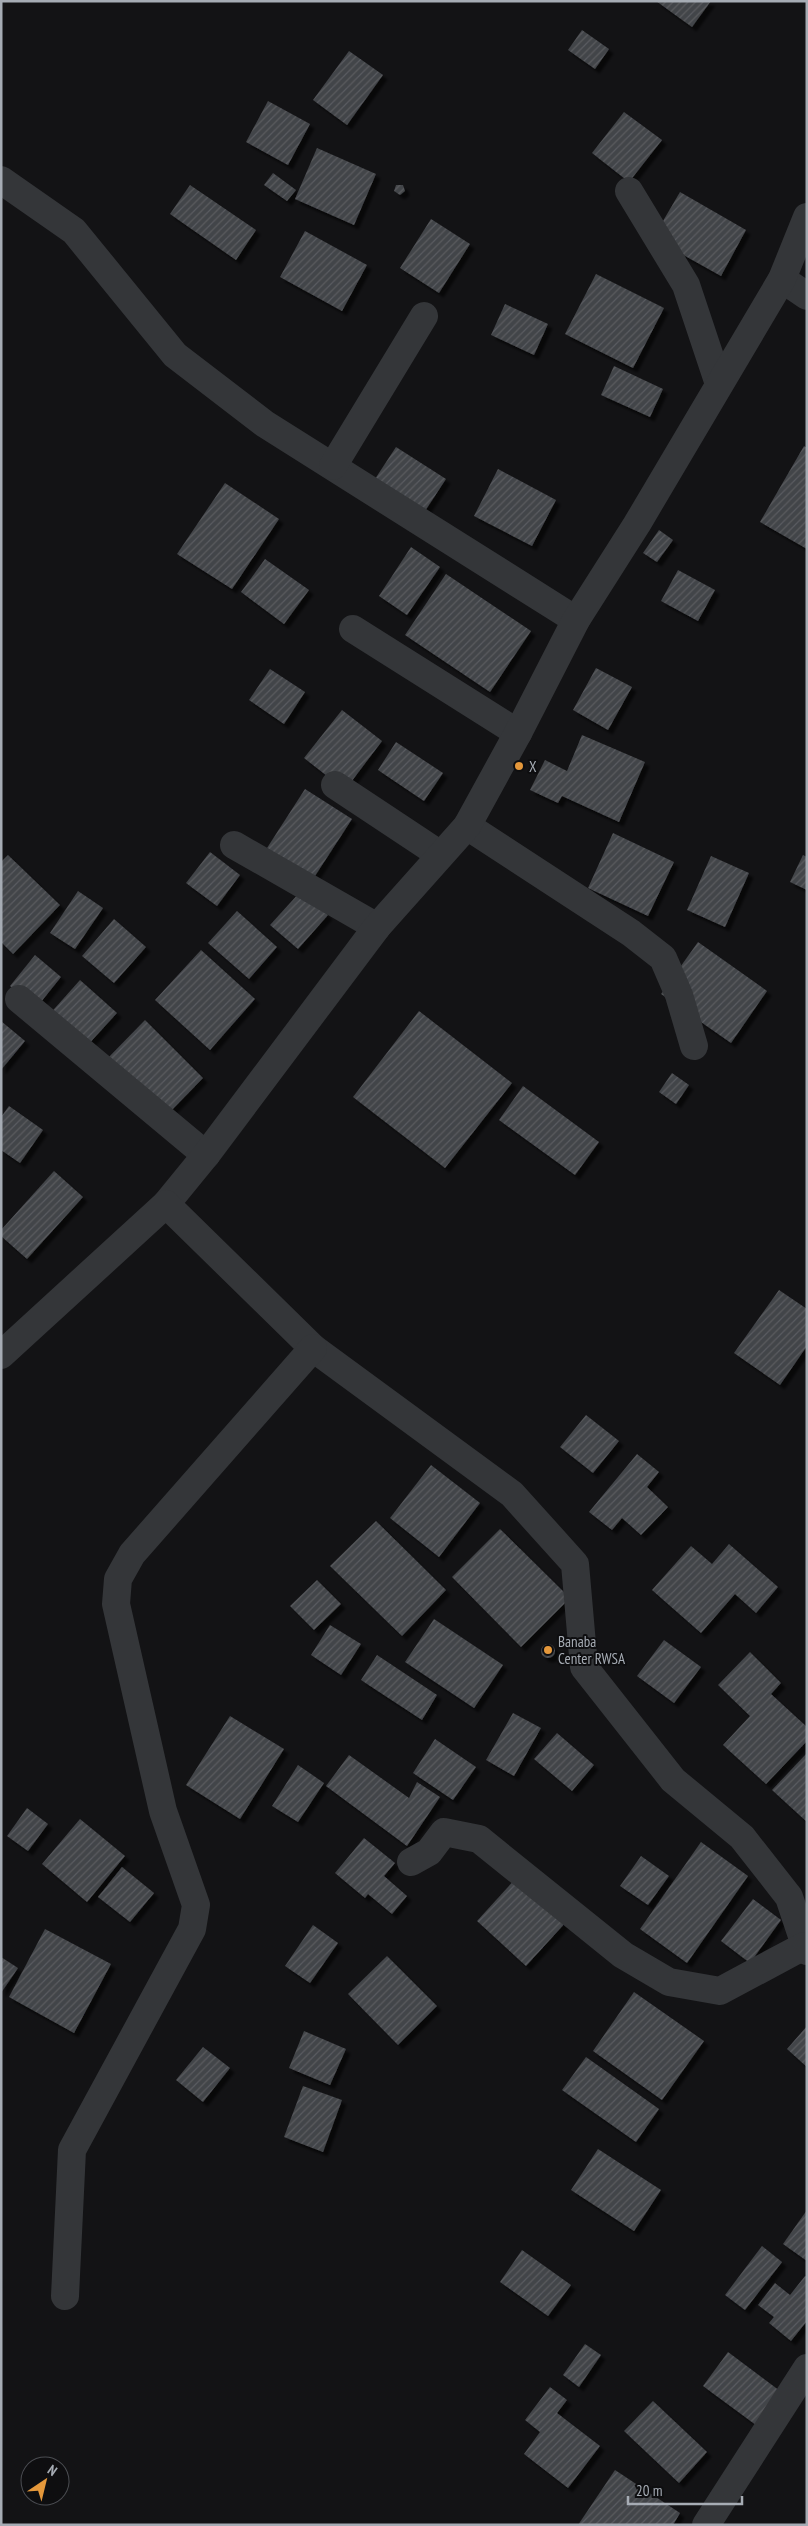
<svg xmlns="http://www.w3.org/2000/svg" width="808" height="2526" viewBox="0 0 808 2526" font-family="'PT Sans Narrow',sans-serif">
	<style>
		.building { fill: url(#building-hatch); filter: url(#shadow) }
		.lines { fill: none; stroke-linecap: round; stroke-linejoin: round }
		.minor { stroke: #343639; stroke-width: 28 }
		.poi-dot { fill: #e5983b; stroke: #0e0e10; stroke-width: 2 }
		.labels { text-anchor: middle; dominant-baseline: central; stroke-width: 4; stroke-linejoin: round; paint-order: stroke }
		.poi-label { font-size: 15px; fill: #a6acb4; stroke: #0e0e10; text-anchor: start }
	</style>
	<defs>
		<pattern id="building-hatch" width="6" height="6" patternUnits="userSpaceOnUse" patternTransform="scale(1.25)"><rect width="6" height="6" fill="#424448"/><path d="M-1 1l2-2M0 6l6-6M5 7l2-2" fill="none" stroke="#5a5c60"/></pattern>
		<filter id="shadow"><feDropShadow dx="4.5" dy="4.5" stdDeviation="1" flood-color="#0009"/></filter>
	</defs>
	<rect width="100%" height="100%" fill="#131315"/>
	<!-- building -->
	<g class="building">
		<path d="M656,1H711L692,27Z"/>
		<path d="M582,30L609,49L595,69L568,50Z"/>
		<path d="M349,51L383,75L347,125L313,100Z"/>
		<path d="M268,101L310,124L288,165L246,142Z"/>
		<path d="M624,112L662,140L629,182L592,153Z"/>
		<path d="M317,148L376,174L354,225L295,199Z"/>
		<path d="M273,173L296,190L287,201L264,185Z"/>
		<path d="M190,185L256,230L236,260L170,214Z"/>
		<path d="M396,185H403L405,191L400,195L394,191Z"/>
		<path d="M680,192L746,230L721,276L653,238Z"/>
		<path d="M431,219L470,244L439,293L400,268Z"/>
		<path d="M305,231L367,265L342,311L280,277Z"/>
		<path d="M596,274L664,308L633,368L565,334Z"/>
		<path d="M505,304L548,324L534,355L491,335Z"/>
		<path d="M614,366L663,389L650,417L601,395Z"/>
		<path d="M804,446L807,448V549L760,522Z"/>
		<path d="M396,447L446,479L423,514L373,482Z"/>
		<path d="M498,469L556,500L532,546L474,516Z"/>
		<path d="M225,483L279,519L232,589L177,554Z"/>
		<path d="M659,530L673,540L657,562L643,553Z"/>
		<path d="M411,547L440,567L407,615L379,596Z"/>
		<path d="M265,559L309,590L284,624L241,592Z"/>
		<path d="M678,570L715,590L698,621L661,601Z"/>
		<path d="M446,574L531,631L490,692L405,635Z"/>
		<path d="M596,668L632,687L608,730L573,710Z"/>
		<path d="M270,669L305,692L284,724L249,700Z"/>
		<path d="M342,710L382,741L345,790L304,758Z"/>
		<path d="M582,735L645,762L619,822L562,796L558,803L530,790L545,760L567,771Z"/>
		<path d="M396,742L443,773L424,801L378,770Z"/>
		<path d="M305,789L352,819L313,879L267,848Z"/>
		<path d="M613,833L674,862L648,916L588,888Z"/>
		<path d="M210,852L240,875L217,906L186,883Z"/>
		<path d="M8,855L60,905L13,954L1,942V862Z"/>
		<path d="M803,855L807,857V890L790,882Z"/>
		<path d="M711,856L749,873L725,927L687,910Z"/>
		<path d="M78,891L103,908L75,949L50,933Z"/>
		<path d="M301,891L328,915L298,949L270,925Z"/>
		<path d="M237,911L277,947L249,979L208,943Z"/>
		<path d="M114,919L146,947L114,983L82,956Z"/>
		<path d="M698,942L767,991L731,1043L661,994Z"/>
		<path d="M201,950L255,999L210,1050L155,1000Z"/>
		<path d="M35,955L61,977L36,1008L10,986Z"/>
		<path d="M80,980L117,1013L84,1049L47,1017Z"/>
		<path d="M419,1011L512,1083L445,1168L353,1097Z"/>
		<path d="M145,1020L203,1078L163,1119L105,1061Z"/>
		<path d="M1,1021L25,1041L1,1070Z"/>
		<path d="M672,1073L689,1085L676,1104L659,1092Z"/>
		<path d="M523,1086L599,1142L575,1175L499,1120Z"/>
		<path d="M9,1106L43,1130L20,1163L1,1150V1117Z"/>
		<path d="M54,1171L83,1197L27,1259L1,1236V1230Z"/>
		<path d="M779,1290L807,1309V1346L780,1385L734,1353Z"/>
		<path d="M586,1415L619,1441L593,1473L560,1447Z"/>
		<path d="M637,1454L659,1472L647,1487L668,1507L641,1535L622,1518L612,1530L589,1512Z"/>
		<path d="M431,1465L480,1503L439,1557L390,1518Z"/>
		<path d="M376,1521L446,1590L402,1636L330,1566Z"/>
		<path d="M500,1529L570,1598L521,1647L452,1577Z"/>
		<path d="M729,1544L778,1587L756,1613L735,1594L701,1633L652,1590L691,1546L712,1564Z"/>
		<path d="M317,1580L341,1604L314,1630L290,1606Z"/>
		<path d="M434,1619L503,1665L474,1708L405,1662Z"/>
		<path d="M330,1625L361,1644L341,1675L311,1655Z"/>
		<path d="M664,1640L701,1667L674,1703L637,1676Z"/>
		<circle cx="548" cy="1651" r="7"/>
		<path d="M750,1652L781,1683L771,1694L807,1727V1741L766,1784L723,1745L750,1716L718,1685Z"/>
		<path d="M377,1655L437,1695L422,1720L361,1680Z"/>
		<path d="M513,1713L541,1728L514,1776L486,1760Z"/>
		<path d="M230,1716L284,1749L240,1819L186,1785Z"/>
		<path d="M557,1733L594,1765L572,1791L534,1759Z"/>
		<path d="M435,1739L476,1767L453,1800L413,1773Z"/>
		<path d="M807,1753V1822L772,1790Z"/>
		<path d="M349,1755L409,1798L417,1782L440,1797L407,1846L326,1786Z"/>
		<path d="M298,1765L324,1783L298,1822L272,1806Z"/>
		<path d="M27,1808L48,1824L28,1851L7,1836Z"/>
		<path d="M80,1819L125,1856L87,1902L42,1864Z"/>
		<path d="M364,1838L395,1863L384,1876L407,1896L392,1914L368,1894L365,1898L335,1873Z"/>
		<path d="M701,1842L748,1876L687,1963L640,1929Z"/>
		<path d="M641,1856L669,1876L648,1905L620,1886Z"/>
		<path d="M122,1867L154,1893L130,1922L98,1897Z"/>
		<path d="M517,1877L566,1922L526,1966L477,1921Z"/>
		<path d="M753,1899L781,1920L750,1963L721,1941Z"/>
		<path d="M313,1925L338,1943L310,1983L285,1966Z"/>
		<path d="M45,1929L111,1964L74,2033L9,1997Z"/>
		<path d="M387,1956L437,2006L398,2045L348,1994Z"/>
		<path d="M1,1957L18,1968L1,1993Z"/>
		<path d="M634,1992L704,2041L662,2100L593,2051Z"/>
		<path d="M807,2026V2067L787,2049Z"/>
		<path d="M304,2031L346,2049L330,2085L289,2068Z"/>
		<path d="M203,2047L230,2068L203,2102L176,2080Z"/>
		<path d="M586,2057L659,2109L636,2142L562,2090Z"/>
		<path d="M303,2086L342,2100L323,2152L284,2137Z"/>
		<path d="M598,2149L661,2190L634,2231L571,2190Z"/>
		<path d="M807,2210V2261L783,2244Z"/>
		<path d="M762,2246L782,2262L745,2310L725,2295Z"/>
		<path d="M522,2250L571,2285L548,2316L500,2282Z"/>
		<path d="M805,2276L807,2277V2321L791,2341L769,2323L774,2317L758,2305L775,2283L790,2295Z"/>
		<path d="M585,2344L601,2355L579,2387L563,2375Z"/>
		<path d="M728,2352L784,2394L760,2428L703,2386Z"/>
		<path d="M550,2387L567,2400L557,2413L600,2446L568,2488L524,2454L540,2432L525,2420Z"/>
		<path d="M653,2401L707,2452L679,2483L624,2431Z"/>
		<path d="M615,2470L680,2513L673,2525H578Z"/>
	</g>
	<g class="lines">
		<!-- minor -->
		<g class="minor">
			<path d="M1,180L74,231L175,355L265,424L576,620"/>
			<path d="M629,191L686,285L719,384"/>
			<path d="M782,279L807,296"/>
			<path d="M333,466L424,316"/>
			<path d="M353,629L518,733"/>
			<path d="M335,785L439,854"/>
			<path d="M467,826L631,933L663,958L679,995L694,1046"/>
			<path d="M234,845L377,927"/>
			<path d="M19,999L206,1155"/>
			<path d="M166,1204L206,1155L377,927L467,826L518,733L576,620L637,524L782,279L807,217"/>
			<path d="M1,1355L166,1204L313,1348L512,1494L575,1564L584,1667L673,1780L742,1837L789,1897L807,1951"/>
			<path d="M411,1862L429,1852L444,1832L479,1839L623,1955L669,1982L720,1991L804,1946"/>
			<path d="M65,2296L72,2150L192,1929L196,1905L163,1811L116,1604L118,1579L132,1554L313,1348"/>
			<path d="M706,2525L807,2368"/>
		</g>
	</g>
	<!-- markers -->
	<g class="poi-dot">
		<circle cx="519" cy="766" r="5"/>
		<circle cx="548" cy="1650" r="5"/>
	</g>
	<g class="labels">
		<!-- poi labels -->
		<g class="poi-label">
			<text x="529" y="766">X</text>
			<text x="558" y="1641">Banaba<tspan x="558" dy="17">Center RWSA</tspan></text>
		</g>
	</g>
	<!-- border -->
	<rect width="808" height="2526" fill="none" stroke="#a6acb4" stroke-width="5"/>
	<!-- north arrow -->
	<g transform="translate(45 2481) rotate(35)"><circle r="24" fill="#0e0e10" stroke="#4b4d52"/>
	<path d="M0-4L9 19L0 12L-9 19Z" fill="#e5983b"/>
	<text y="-8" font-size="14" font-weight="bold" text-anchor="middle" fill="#a6acb4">N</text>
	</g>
	<!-- scale -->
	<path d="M628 2496v8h114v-8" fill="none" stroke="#a6acb4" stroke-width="2.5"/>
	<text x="636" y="2496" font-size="15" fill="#a6acb4" stroke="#0e0e10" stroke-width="4" paint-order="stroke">20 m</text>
</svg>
